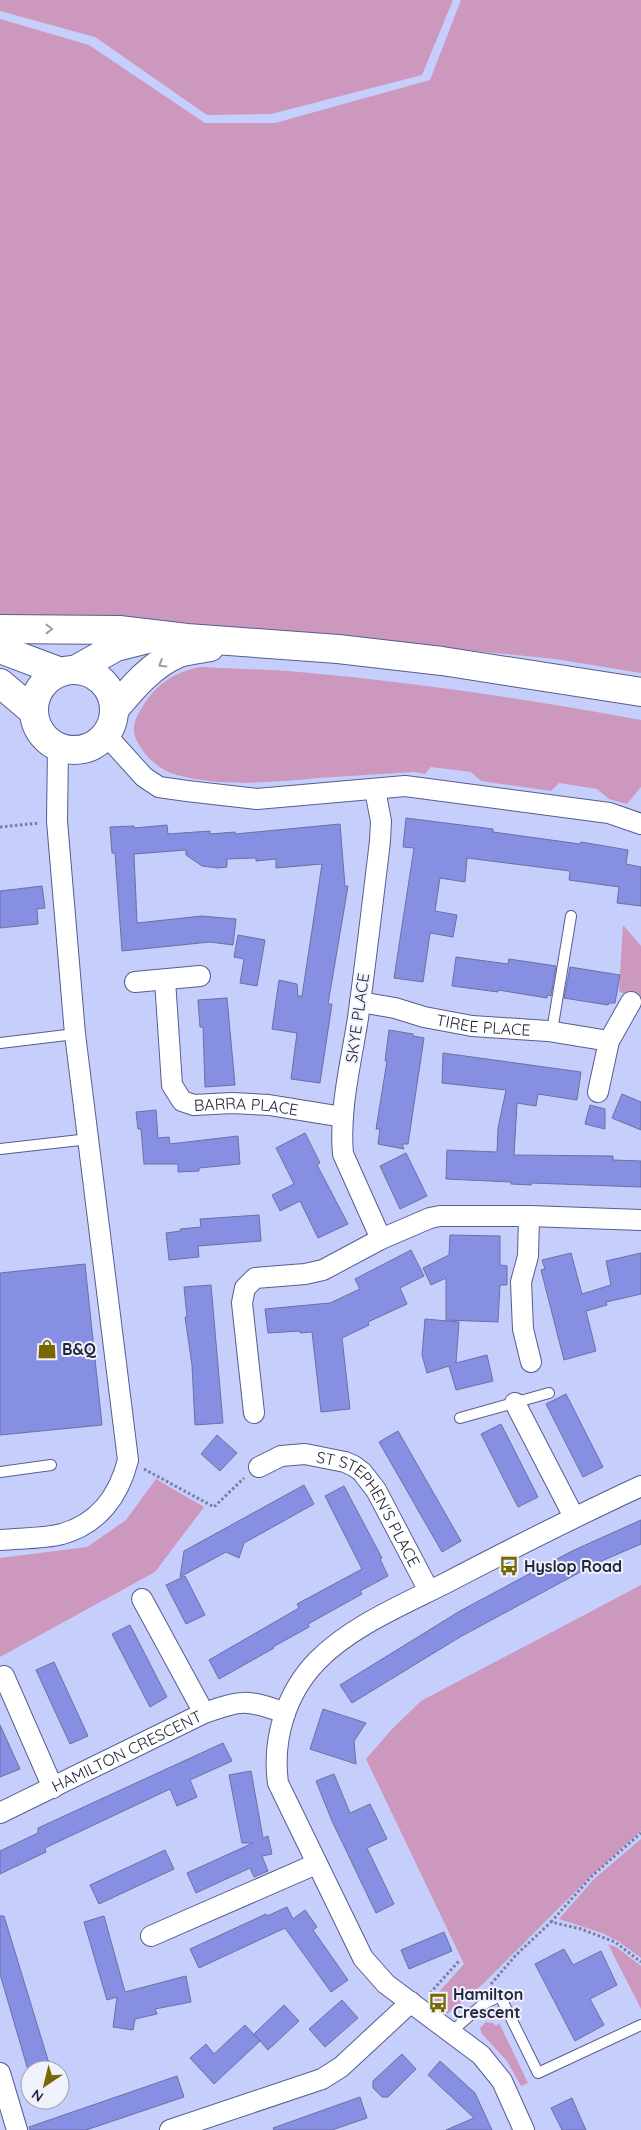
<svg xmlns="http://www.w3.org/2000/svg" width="641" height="2130" viewBox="0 0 641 2130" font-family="Quicksand,sans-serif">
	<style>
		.green { fill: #cd98bd }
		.building { fill: #868fe2; stroke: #6a71a5 }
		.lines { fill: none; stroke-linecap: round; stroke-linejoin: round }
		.service-casing { stroke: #575d90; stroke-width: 12 }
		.minor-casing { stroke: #575d90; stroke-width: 22 }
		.primary-casing { stroke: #575d90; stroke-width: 30 }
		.path { stroke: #787ea0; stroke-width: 3; stroke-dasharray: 2.5 2.5; stroke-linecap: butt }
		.service { stroke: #fff; stroke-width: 10 }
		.minor { stroke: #fff; stroke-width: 20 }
		.primary { stroke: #fff; stroke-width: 28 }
		.oneway { stroke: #9c9da7 }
		.labels { text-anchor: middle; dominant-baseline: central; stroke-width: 4; stroke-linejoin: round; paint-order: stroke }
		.street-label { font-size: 16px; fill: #23263b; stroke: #eff1fd }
		.poi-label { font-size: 16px; font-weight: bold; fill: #23263b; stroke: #eff1fd; text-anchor: start }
	</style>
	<rect width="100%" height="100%" fill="#c6cefc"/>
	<!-- green -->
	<g class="green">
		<path d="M0,0H453L422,75L271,114L207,115L95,37L0,11Z"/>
		<path d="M461,0H641V673L555,659L303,634L0,621V19L89,45L205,123H275L430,80Z"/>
		<path d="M200,667C233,669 266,669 299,672C413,682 528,699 641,720V787L627,804L609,799L597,789L559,783L551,791L481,781L471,772L431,767L425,774L414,772C382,774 350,776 318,778C273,782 226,787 181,776C167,773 156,766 146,755C141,748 135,740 134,731C133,722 138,714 143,706C156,684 175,672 200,667Z"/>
		<path d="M623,925L641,946V1001L639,1003L619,991Z"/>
		<path d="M156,1479L204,1507L155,1572L0,1657V1558L87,1547L126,1520Z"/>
		<path d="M641,1585V1831L592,1875L483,1984L447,2014L431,2001L464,1964L366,1759L392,1729L421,1701Z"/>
		<path d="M641,1839V1958L618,1941L602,1933L559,1919L594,1879Z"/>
		<path d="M608,1944L616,1947L641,1966V2009Z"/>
		<path d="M486,2022L493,2023L496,2026L499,2023L528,2083L521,2086L507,2061L482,2034L480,2028Z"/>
	</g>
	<!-- building -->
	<g class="building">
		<path d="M406,818L493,829V832L580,844L581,842L628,850L626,864L641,867V906L617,903L619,887L569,880L570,871L467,858L465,882L440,878L435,911L457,915L453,937L430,933L423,982L394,978L414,848L403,847Z"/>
		<path d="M340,824L345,886H348L328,1004H332L320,1083L291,1079L297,1033L272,1029L279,980L297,984L298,996H302L322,864L276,868V859L256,861V858L227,859V867L218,868L202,866L186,855V850L134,854L137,923L202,916L236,919L233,945L210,942L122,951L115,853H112L110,827L134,826V828L167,825L168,834L210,831V834L235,832V834Z"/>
		<path d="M42,886L45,908L37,909L38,924L0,928V891Z"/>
		<path d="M238,935L265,940L257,986L240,983L244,959L234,957Z"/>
		<path d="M456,957L508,964L509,959L556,966L551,996L547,995V998L498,990V992L452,986Z"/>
		<path d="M570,967L620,975L615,1003H609L608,1005L564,998Z"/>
		<path d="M227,998L235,1085L205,1087L203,1027H200L198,1000Z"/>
		<path d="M389,1030L413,1034V1036L424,1038L408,1144H402L404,1149L378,1144L380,1129H376L387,1061H385Z"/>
		<path d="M443,1053L581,1072L577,1100L538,1094L536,1106L517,1103L514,1155L613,1156V1160L641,1161V1187L532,1183L531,1185L511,1184V1182L446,1179L447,1150L497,1152L498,1128L506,1090L442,1083Z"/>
		<path d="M622,1094L641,1102V1130L612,1118Z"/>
		<path d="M590,1105L605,1109V1129L585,1124Z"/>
		<path d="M156,1110L158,1138L169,1137L170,1144L238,1136L240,1164L199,1168V1171L178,1172V1164H144L141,1129H138L136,1112Z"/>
		<path d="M305,1133L320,1163L317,1165L348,1224L318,1238L300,1201L280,1211L272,1195L294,1184L276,1148Z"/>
		<path d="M406,1153L427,1196L400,1209L380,1166Z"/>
		<path d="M259,1215L261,1241L198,1246L199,1257L169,1260L166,1233L181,1231L180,1229L201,1227L200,1219Z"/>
		<path d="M450,1235L500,1236V1265L507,1266V1285H500L498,1322L446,1320V1278L431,1285L423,1268L449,1255Z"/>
		<path d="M411,1250L424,1276L400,1288L407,1304L368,1322L369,1325L342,1338L350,1409L321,1412L312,1332L300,1333V1331L268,1333L265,1309L330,1303L360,1289L355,1279Z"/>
		<path d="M571,1253L582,1294L611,1285L606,1261L641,1253V1294L606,1302L607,1305L586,1311L596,1351L564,1360L541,1270L545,1269L542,1260Z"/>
		<path d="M85,1264L102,1425L0,1435V1273Z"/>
		<path d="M211,1285L223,1423L195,1425L192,1365L185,1317H187L184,1287Z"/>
		<path d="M425,1319L459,1322L456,1363L487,1355L493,1381L456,1390L449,1366L427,1373L422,1355Z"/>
		<path d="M566,1394L603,1467L583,1477L546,1404Z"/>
		<path d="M501,1424L538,1497L518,1507L481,1434Z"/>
		<path d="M398,1431L461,1541L442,1552L379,1442Z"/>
		<path d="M217,1435L237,1453L220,1471L201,1454Z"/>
		<path d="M304,1485L314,1504L244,1543L239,1558L226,1552L180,1577L184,1551Z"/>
		<path d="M344,1486L382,1558L380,1559L388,1576L360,1591L362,1594L308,1624L309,1627L273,1647L274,1648L219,1679L209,1660L299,1608L297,1604L362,1569L325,1496Z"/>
		<path d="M641,1520V1544L597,1563L460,1637L352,1703L340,1685L460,1611L572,1551Z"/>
		<path d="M185,1576L205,1615L186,1624L166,1585Z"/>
		<path d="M130,1625L167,1697L150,1707L112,1634Z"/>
		<path d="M54,1662L88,1736L70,1744L36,1670Z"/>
		<path d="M323,1709L366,1723L354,1741L356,1764L310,1749Z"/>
		<path d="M0,1725L20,1769L0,1777Z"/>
		<path d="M223,1743L232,1761L190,1780L197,1797L177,1806L170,1789L45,1848L46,1852L0,1874V1851L38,1833V1828Z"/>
		<path d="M251,1771L263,1838L268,1836L272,1854L262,1856L268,1871L254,1877L250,1868L196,1893L187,1873L253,1843H242L229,1775Z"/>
		<path d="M334,1774L350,1813L370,1804L387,1839L367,1848L394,1904L376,1913L332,1821L316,1781Z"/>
		<path d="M165,1850L174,1869L99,1904L90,1885Z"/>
		<path d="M287,1907L293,1919L305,1910L317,1927L313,1930L348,1980L331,1992L285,1928L199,1968L190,1949L266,1914L267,1916Z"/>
		<path d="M0,1916H4L51,2070H28L0,1974Z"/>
		<path d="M104,1916L125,1992L186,1976L191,2002L155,2009L157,2014L135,2019L133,2030L113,2027L117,1997L107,2000L84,1922Z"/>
		<path d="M444,1932L452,1951L409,1969L401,1950Z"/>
		<path d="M564,1949L573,1965L601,1951L617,1985L590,1999L604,2025L575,2041L535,1964Z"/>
		<path d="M342,2000L358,2018L325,2047L309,2029Z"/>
		<path d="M284,2005L299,2021L268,2050L254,2034Z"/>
		<path d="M245,2025L260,2041L214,2084L190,2058L206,2044L214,2054Z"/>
		<path d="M402,2054L416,2069L388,2097H382L373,2088V2081Z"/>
		<path d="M440,2061L475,2093L492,2130H446L474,2118L428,2075Z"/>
		<path d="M177,2076L184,2097L86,2130H30L29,2127Z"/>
		<path d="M360,2097L367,2118L332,2130H274L273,2128Z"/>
		<path d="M572,2098L581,2119L586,2130H562L551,2108Z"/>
	</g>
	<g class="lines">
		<defs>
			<g id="service">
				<path d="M552,1031L571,916"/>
				<path d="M0,1043L75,1034"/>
				<path d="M0,1149L89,1139"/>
				<path d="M460,1418L549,1393"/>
				<path d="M0,1472L51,1465"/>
				<path d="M451,2032L482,2005L500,1996L538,2073L641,2025"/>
			</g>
			<g id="minor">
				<path d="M106,735L144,777L159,787L187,791L257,799L405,786L609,813L641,824"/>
				<path d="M375,790L381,821L380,841C373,900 366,959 358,1018C351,1063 339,1109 343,1154L381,1239"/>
				<path id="s1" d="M165,980L172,1085L182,1101L194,1105L232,1103L269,1105L343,1117"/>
				<path d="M135,982L200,976"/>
				<path id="s2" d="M360,1002L395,1008L424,1017L472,1026L548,1031L609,1041"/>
				<path d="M598,1092L609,1041L631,1002"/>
				<path d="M529,1216L528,1256L521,1282L523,1329L531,1362"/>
				<path d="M515,1403L574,1517"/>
				<path d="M254,1413L242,1303L245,1288L255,1278L305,1274L323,1270L381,1239L430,1218L440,1216H529L641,1220"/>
				<path id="s3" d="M259,1467L281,1456L305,1454L345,1462L354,1466L362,1472L376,1490L429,1591"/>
				<path d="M0,1540C20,1538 42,1539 62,1534C98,1524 119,1496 128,1460L75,1034L57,821L58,747"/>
				<path d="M142,1599L204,1713"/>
				<path d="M4,1676L53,1788"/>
				<path id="s4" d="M0,1813L204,1713C242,1700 246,1699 285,1713"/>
				<path d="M151,1936L316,1864"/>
				<path d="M0,2073L17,2130"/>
				<path d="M170,2130L322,2079L341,2067L411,2002"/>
				<path d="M524,2130L502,2081L481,2055L386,1984L363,1958L278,1783C272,1739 286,1693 317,1661C350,1627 402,1605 444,1584C509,1550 574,1517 641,1486"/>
			</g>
			<g id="primary">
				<path d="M0,629L119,630L187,638L338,649L442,661L641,692"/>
				<path d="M0,649L61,672"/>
				<path d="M75,670L116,647L148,639"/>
				<circle cx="74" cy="710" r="40"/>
				<path d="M0,683L34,712"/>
				<path d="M114,710C132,688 152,664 179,653C189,650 200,649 210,647"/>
			</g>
		</defs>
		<!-- service casing -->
		<use href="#service" class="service-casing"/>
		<!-- minor casing -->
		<use href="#minor" class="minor-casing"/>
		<!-- primary casing -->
		<use href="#primary" class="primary-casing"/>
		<!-- path -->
		<g class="path">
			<path d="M0,827L39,823"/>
			<path d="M144,1469L214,1507L244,1478"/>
			<path d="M551,1922L592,1876L641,1833"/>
			<path d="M491,1984L516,1955L551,1922L581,1929L615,1942L641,1962"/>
			<path d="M430,1993L459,1961"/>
		</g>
		<!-- service -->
		<use href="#service" class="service"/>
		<!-- minor -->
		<use href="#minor" class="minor"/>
		<!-- primary -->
		<use href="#primary" class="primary"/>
	</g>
	<!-- one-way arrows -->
	<defs><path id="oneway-chevron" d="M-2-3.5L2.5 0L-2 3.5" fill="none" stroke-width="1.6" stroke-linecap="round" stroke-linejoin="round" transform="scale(1.25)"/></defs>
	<g class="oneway">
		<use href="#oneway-chevron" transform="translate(49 629)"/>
		<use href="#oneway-chevron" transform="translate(162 664) rotate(148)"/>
	</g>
	<!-- icons -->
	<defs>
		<symbol id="shop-bare" viewBox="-9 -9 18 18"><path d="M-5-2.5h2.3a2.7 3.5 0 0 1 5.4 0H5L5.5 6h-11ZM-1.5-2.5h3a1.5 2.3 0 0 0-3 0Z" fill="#796800" stroke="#eff1fd" stroke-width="2.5" paint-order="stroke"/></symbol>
		<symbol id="bus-bare" viewBox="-9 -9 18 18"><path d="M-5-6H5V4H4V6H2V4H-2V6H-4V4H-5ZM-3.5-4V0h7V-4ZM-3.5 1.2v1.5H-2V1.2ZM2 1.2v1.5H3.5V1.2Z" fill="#796800" stroke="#eff1fd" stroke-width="2.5" paint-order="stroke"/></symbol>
	</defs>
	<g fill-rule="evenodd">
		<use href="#shop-bare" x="33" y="1335" width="28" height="28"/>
		<use href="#bus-bare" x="495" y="1552" width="28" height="28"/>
		<use href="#bus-bare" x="424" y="1989" width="28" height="28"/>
	</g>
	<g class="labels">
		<!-- street labels -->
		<g class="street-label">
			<text transform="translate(357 1018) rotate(-82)">SKYE PLACE</text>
			<text stroke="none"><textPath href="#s2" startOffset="126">TIREE PLACE</textPath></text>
			<text stroke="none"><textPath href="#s1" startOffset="189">BARRA PLACE</textPath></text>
			<text stroke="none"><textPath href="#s3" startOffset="139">ST STEPHEN'S PLACE</textPath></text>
			<text stroke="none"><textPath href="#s4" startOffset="141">HAMILTON CRESCENT</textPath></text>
		</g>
		<!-- poi labels -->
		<g class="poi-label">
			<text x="62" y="1349">B&amp;Q</text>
			<text x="524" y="1566">Hyslop Road</text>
			<text x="453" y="1994">Hamilton<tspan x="453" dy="18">Crescent</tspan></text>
		</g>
	</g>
	<!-- north arrow -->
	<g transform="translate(45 2085) rotate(215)"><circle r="24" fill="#eff1fd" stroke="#9da0af"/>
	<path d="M0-4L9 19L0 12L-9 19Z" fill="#796800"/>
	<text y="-8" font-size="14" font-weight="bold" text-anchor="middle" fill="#23263b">N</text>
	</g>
</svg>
